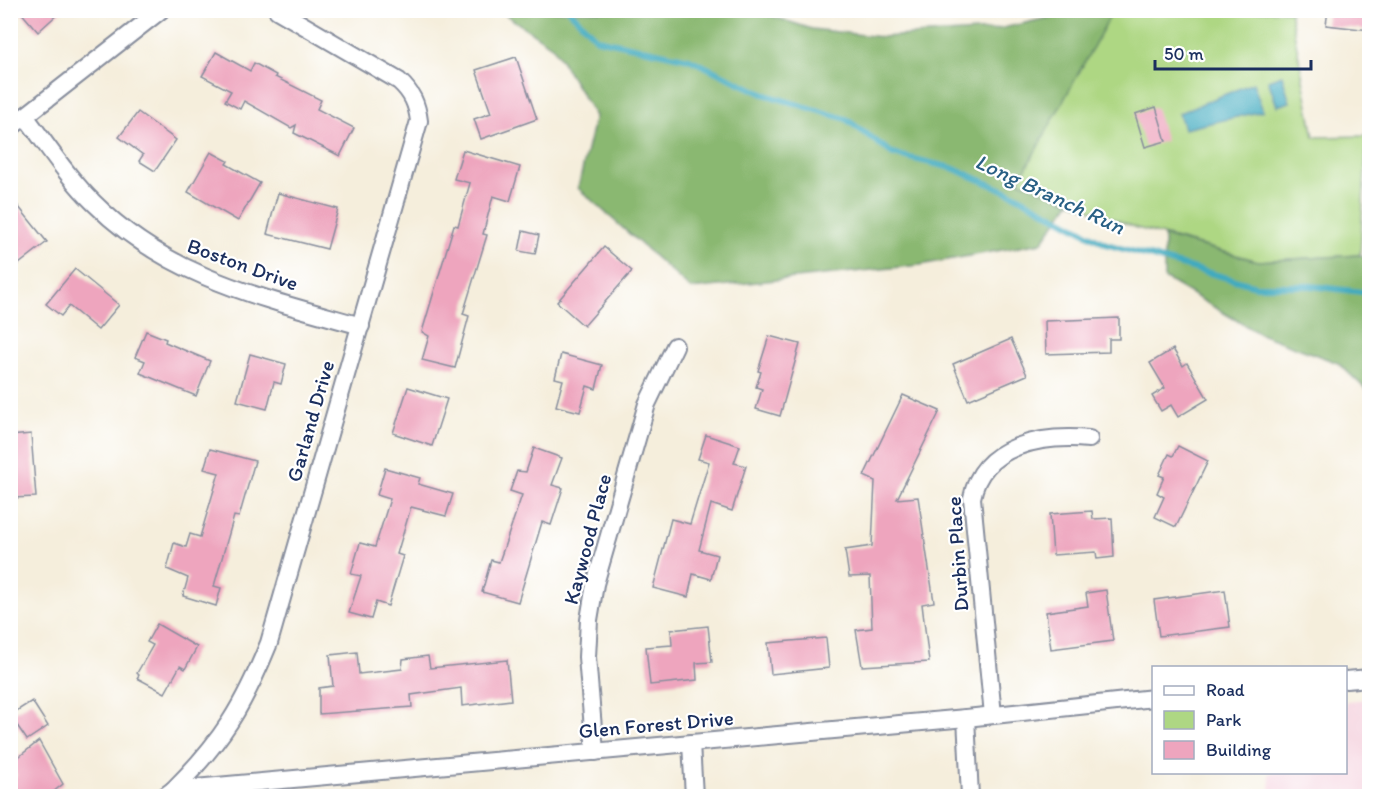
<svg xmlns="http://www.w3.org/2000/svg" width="1380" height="807" viewBox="0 0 1380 807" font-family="Itim,sans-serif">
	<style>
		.built { fill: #f4cfdc }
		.green { fill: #aed783; stroke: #648370; stroke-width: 1.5 }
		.forest { fill: #8ab871; stroke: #527468; stroke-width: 1.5 }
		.water { fill: #3faabf; stroke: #2d6c8e; stroke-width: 1.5 }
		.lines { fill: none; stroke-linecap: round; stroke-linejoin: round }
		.stream { stroke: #3faabf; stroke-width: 6 }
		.building { fill: #eea5be }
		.minor-casing { stroke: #888e9d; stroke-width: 20 }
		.minor { stroke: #fff; stroke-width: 16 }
		.labels { text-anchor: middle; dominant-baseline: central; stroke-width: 4.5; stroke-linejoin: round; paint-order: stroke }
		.street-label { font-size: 21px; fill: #1b2f5e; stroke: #fff }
		.water-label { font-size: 22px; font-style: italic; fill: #296085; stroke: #fff }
	</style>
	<rect width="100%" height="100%" fill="#fff"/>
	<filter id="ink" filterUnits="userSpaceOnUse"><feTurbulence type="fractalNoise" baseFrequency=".0167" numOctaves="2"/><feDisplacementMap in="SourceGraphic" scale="12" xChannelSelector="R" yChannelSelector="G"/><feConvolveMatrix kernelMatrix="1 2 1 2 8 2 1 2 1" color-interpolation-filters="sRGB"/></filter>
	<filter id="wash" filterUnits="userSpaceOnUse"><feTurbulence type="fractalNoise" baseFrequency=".008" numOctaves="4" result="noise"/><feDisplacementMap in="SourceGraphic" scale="24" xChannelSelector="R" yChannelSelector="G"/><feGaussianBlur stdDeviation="1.35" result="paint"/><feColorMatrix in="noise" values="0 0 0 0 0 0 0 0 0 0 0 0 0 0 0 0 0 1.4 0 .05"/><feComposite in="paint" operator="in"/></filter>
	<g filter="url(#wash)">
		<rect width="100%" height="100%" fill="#f5eedc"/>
		<!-- built -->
		<path class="built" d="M1369,699V796H1271L1269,773L1346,772V701Z"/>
		<!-- green -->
		<path class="green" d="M1112,11H1290L1314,137L1367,136L1360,255L1258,261L1137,228L1019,181L1058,95Z"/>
		<!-- forest -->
		<g class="forest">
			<path d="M500,11H756L812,29L881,37L994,30L1079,11H1113L1019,181L1070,202L1041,243L920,265L691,289L578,188L595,116L553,47Z"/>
			<path d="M1164,236L1258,261L1360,255L1369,258V392L1338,363L1260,334L1164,278Z"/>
		</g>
		<!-- water -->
		<g class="water">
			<path d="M1282,75L1290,102L1277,106L1268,80Z"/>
			<path d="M1253,83L1263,111L1184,129L1179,113Z"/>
		</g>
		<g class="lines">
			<!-- stream -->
			<path class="stream" d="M569,10L597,39L689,59L763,94L846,119L893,154L952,168L1013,194L1106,244L1256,286H1311L1370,293"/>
		</g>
		<g id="blocks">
			<!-- building -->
			<g class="building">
				<path d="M19,10H62L38,32Z"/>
				<path d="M1328,10H1370V30L1326,25Z"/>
				<path d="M216,52L250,71L254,63L276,75L275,77L321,100L317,109L354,128L340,156L294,133L296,125L291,128L244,101L240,109L225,101L231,91L202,76Z"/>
				<path d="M516,57L537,119L481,139L474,119L491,113L476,70Z"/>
				<path d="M1156,107L1166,141L1145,147L1135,114Z"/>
				<path d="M138,112L176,140L155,171L139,161L143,155L119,137Z"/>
				<path d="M463,150L520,167L510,201L493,196L483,234L487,235L463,314L469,316L455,368L422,360L429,336L422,332L454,225L458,226L470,183L454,179Z"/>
				<path d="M211,152L228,161L226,164L260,183L238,221L188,192Z"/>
				<path d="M278,193L338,209L327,249L267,234Z"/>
				<path d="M10,196L47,242L10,271Z"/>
				<path d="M523,231L539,235L535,254L519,251Z"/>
				<path d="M604,247L632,271L584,326L557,302Z"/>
				<path d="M75,269L119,305L98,330L69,306L61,316L46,304Z"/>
				<path d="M1119,318V339H1109V352L1046,354L1045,321Z"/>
				<path d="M146,331L166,339L165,342L210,361L196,396L140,373L145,361L135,357Z"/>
				<path d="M769,336L800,344L780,416L756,409L762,389L756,387L761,372L758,371Z"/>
				<path d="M1011,339L1027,375L968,400L953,364Z"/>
				<path d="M1173,349L1183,366L1187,363L1208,399L1178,417L1171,405L1161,411L1152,396L1165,388L1150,363Z"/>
				<path d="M250,354L286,364L281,384L274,382L267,409L237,401Z"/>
				<path d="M561,354L602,365L596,389L587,386L580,412L556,406L563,380L555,378Z"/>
				<path d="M408,387L447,399L432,446L393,433Z"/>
				<path d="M903,395L940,411L897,499L918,497L934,602L922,604L929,662L862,666L856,630L872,628L870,576L849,577L845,550L872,546L875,481L864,476Z"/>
				<path d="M31,434L36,497L10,498V436Z"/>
				<path d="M706,435L740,446L734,463L746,466L732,511L711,504L699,550L717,555L711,579L693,574L688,597L653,588L671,519L690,524L709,462L698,459Z"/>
				<path d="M1178,446L1208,461L1176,527L1155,517L1164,497L1157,493L1164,477L1159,475L1169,454L1173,456Z"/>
				<path d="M534,448L562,458L552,485L563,488L551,525L542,522L518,602L482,592L491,560L499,562L522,495L510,491L517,471L526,472Z"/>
				<path d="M210,449L255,461L239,517L234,516L214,586L221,588L216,606L183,596L188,578L167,569L174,543L186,547L190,534L200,537L219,473L204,469Z"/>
				<path d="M385,468L420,478L418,484L453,494L446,516L411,507L397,554L403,556L388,606L376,602L371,619L349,613L361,576L351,574L360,543L375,547L390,499L377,495Z"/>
				<path d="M1092,511L1093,519L1112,518L1114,557L1097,559L1096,552L1053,555L1050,514Z"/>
				<path d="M1106,590L1113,641L1051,649L1046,612L1088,606L1086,593Z"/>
				<path d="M1225,590L1230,627L1159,636L1154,600Z"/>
				<path d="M157,624L197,647L185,669L180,666L165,693L137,678L139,675L137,673L153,645L147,642Z"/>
				<path d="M708,626L712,662L696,663L697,680L650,685L646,647L672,645L671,630Z"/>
				<path d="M826,638L829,668L771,674L768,643Z"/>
				<path d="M357,652L359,674L402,669L403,659L428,656L430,668L507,660L511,700L462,706L461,688L411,695L412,707L319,714V688L333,686L330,655Z"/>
				<path d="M32,701L48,726L27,740L10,715Z"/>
				<path d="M39,741L63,784L48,796H10V780L17,776L11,763Z"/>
			</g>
		</g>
	</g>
	<g filter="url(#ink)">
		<use href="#blocks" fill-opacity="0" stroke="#888e9d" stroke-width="1.5"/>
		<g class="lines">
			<defs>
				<g id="minor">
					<path d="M25,116C47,145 68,178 94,203C169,278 263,298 361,326"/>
					<path d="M10,128L161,10"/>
					<path d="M1346,680L1370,678"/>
					<path d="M993,715L972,498C982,444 1043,435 1089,439"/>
					<path d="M966,718L970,796"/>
					<path d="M691,743L694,796"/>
					<path d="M595,752L587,657L589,620L595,584L647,404L675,346"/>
					<path d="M173,790C222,741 243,707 269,643L419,121C417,104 412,93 399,81L277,10"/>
					<path d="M165,796L173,790L966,718L1154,698"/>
				</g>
			</defs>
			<!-- minor casing -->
			<use href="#minor" class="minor-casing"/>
			<!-- minor -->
			<use href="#minor" class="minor"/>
		</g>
	</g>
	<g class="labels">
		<!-- street labels -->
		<g class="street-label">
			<text transform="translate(243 264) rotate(20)">Boston Drive</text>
			<text transform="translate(310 421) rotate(-74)">Garland Drive</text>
			<text transform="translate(587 539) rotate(-75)">Kaywood Place</text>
			<text transform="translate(957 554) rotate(-94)">Durbin Place</text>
			<text transform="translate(656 724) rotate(-5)">Glen Forest Drive</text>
		</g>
		<!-- water labels -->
		<g class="water-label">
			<text transform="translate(1050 194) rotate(25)">Long Branch Run</text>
		</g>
	</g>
	<!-- margin -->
	<rect width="1380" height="807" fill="none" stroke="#fff" stroke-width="36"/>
	<!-- legend -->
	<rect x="1152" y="666" width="195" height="108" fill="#ffffff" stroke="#a4acbf" stroke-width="1.5"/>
	<rect x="1164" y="686" width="30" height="9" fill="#ffffff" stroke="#a4acbf" stroke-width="1.5"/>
	<text x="1206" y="696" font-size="18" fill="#1b2f5e">Road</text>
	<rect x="1164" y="711" width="30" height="18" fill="#aed783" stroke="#a4acbf" stroke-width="1.5"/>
	<text x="1206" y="726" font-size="18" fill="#1b2f5e">Park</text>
	<rect x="1164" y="741" width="30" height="18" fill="#eea5be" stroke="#a4acbf" stroke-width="1.5"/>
	<text x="1206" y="756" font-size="18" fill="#1b2f5e">Building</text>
	<!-- scale -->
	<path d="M1155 60v9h156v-9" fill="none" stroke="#1b2f5e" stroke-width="3"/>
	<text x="1164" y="60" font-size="18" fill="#1b2f5e" stroke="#ffffff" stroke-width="4.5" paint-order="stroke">50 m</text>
</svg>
